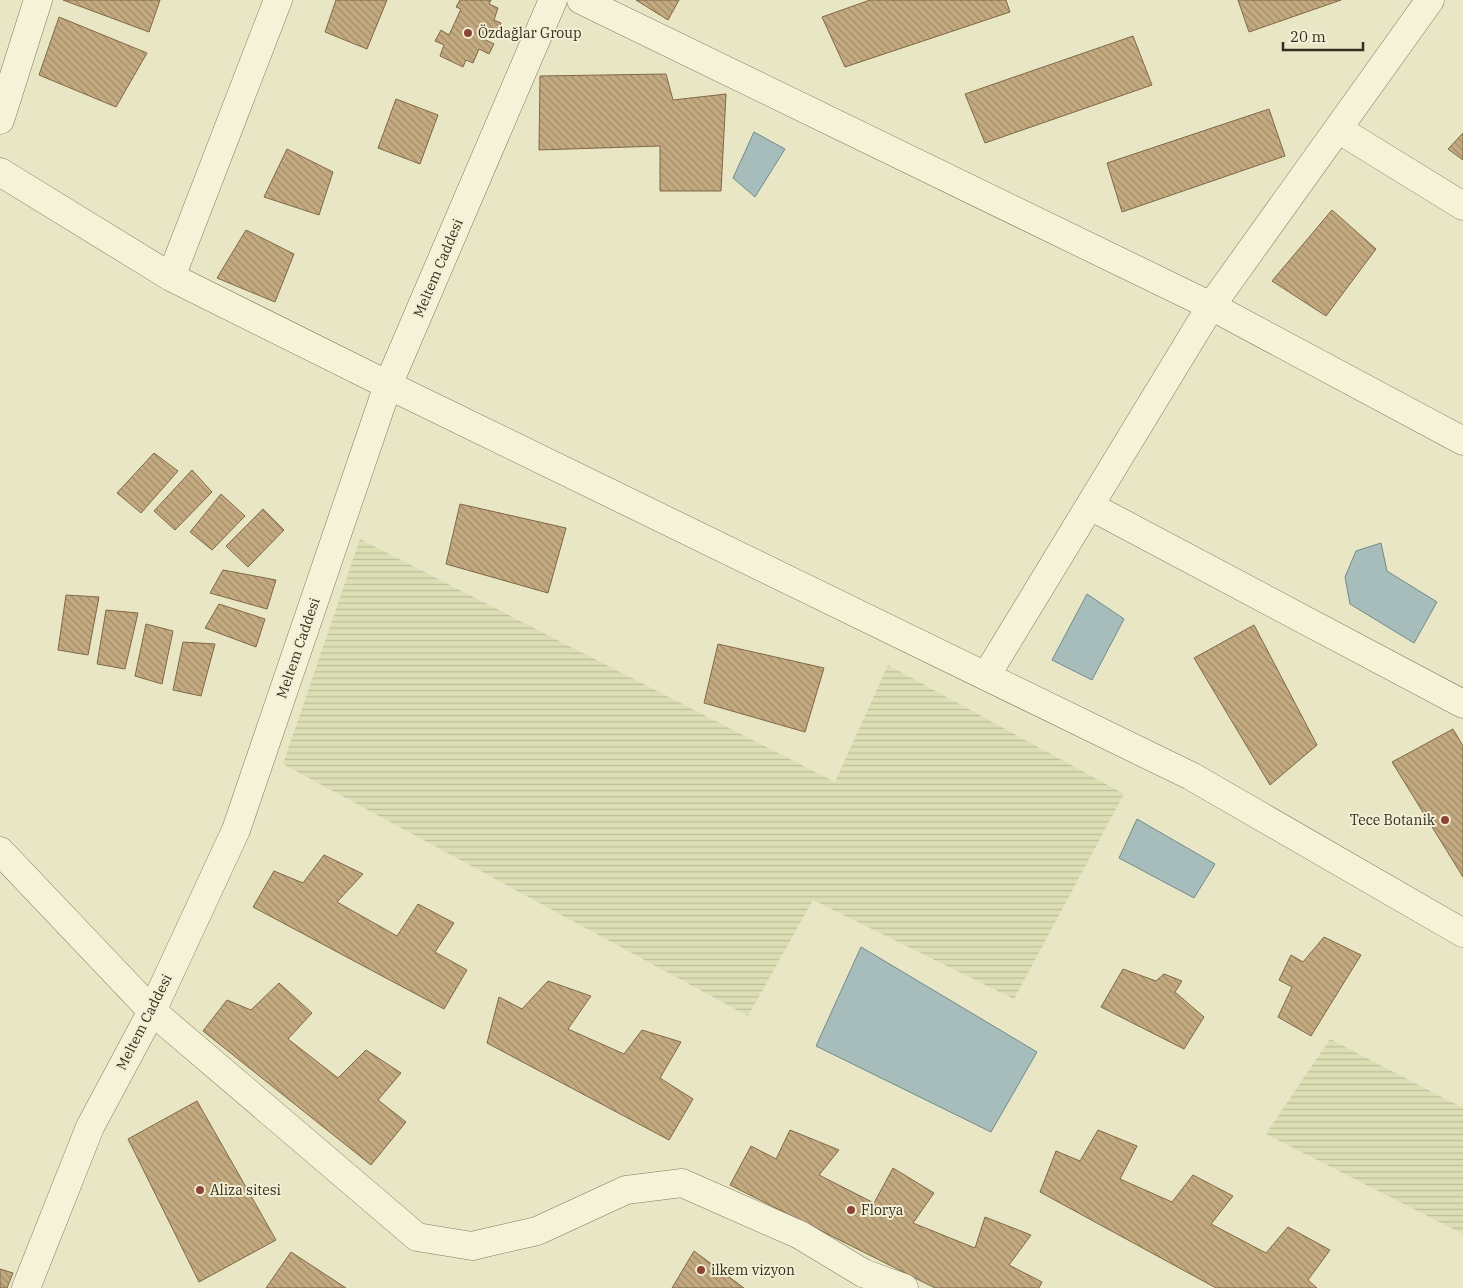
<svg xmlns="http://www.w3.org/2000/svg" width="1463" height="1288" viewBox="0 0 1463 1288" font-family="'IBM Plex Serif',serif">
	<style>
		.farmland { fill: url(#farmland-rules) }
		.water { fill: #a7bdbc; stroke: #6f8b8a }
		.building { fill: url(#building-back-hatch); stroke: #7f6946 }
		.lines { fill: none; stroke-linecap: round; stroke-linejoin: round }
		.minor-casing { stroke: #83795e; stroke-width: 29 }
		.minor { stroke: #f5f2d8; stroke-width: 28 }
		.poi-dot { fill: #8c4534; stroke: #f2efd5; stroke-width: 2 }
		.labels { text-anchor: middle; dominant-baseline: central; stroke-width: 4; stroke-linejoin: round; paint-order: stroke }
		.poi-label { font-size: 14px; fill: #352e20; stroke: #f2efd5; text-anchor: start }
		.street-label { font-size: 14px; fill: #352e20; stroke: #f2efd5 }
	</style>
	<defs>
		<pattern id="farmland-rules" width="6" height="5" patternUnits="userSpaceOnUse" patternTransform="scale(1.25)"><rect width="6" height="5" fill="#dcdeb4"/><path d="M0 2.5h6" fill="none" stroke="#bdbf9a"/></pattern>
		<pattern id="building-back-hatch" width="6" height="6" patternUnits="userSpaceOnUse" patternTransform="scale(1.25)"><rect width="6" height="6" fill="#c4aa80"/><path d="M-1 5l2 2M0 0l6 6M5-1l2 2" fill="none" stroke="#a08b68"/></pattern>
	</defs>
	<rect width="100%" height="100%" fill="#e9e6c6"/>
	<!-- farmland -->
	<g class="farmland">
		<path d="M360,539L835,782L888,665L1124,794L1014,999L813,900L748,1016L283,764Z"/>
		<path d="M1330,1039L1463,1108V1234L1266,1134Z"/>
	</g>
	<!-- water -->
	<g class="water">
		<path d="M754,132L785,149L755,197L733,178Z"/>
		<path d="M1381,543L1387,571L1437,602L1414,643L1350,604L1345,577L1356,551Z"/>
		<path d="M1087,594L1124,619L1092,680L1052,660Z"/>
		<path d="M1137,819L1215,864L1194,898L1119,858Z"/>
		<path d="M861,947L1037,1052L991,1132L816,1046Z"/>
	</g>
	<!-- building -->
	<g class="building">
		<path d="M63,0H160L149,32Z"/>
		<path d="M336,0H387L367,49L325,32Z"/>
		<path d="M460,0H491L489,4L498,8L494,20L501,23L497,34L487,31L484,39L494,44L489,54L479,49L473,63L466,60L463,67L440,56L444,45L435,41L441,30L449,35L461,9L456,7Z"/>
		<path d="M636,0H679L668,20Z"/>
		<path d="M870,0H1006L1010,12L845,67L822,17Z"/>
		<path d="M1238,0H1341L1249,32Z"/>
		<path d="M59,17L147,53L116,107L39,75Z"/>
		<path d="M1133,36L1152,85L985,143L965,94Z"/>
		<path d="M666,74L673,100L726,94L721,191H660V146L539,150L540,76Z"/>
		<path d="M396,99L438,115L420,164L378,148Z"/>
		<path d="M1269,109L1285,156L1122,212L1107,163Z"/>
		<path d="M1463,133V160L1448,149Z"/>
		<path d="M287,149L333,172L319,215L264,197Z"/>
		<path d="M1332,210L1376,249L1326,316L1272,281Z"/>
		<path d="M246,230L294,254L275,302L217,278Z"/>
		<path d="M154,453L178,471L141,513L117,493Z"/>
		<path d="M192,470L212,492L175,530L154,511Z"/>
		<path d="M221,494L245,516L212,550L190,532Z"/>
		<path d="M460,504L566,528L548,593L446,564Z"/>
		<path d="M263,509L284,530L248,567L226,546Z"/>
		<path d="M223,570L276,580L267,609L210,593Z"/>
		<path d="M66,595L99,597L88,655L58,650Z"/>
		<path d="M219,604L265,619L256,647L205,628Z"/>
		<path d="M106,610L138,613L125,669L97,664Z"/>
		<path d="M146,624L173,631L162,684L135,676Z"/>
		<path d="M1254,625L1317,745L1270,785L1194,658Z"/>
		<path d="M183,642L215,644L201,696L173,690Z"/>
		<path d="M718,644L824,668L805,732L704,703Z"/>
		<path d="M1453,729L1463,746V877L1392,762Z"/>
		<path d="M324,855L363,874L337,902L397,936L418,904L454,923L435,952L467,970L444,1009L253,907L274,871L303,883Z"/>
		<path d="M1324,937L1361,955L1311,1036L1278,1017L1292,987L1279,980L1291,955L1303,962Z"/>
		<path d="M1123,969L1156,981L1164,974L1182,981L1175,992L1204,1017L1184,1049L1101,1007Z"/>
		<path d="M548,981L591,996L568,1029L624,1054L642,1030L681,1042L660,1078L693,1099L669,1140L487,1043L499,997L522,1009Z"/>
		<path d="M279,983L312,1013L288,1039L338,1078L366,1050L401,1073L378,1100L406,1122L371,1165L203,1031L227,1000L251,1010Z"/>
		<path d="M197,1101L276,1240L199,1282L128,1139Z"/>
		<path d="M790,1130L839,1150L819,1175L874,1203L893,1168L934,1193L913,1223L975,1248L985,1217L1031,1235L1009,1265L1042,1282L1039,1288H935L730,1185L751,1146L776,1159Z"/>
		<path d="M1098,1130L1137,1146L1120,1179L1172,1202L1193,1175L1233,1196L1211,1224L1266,1253L1288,1227L1330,1250L1308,1280L1317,1288H1216L1040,1192L1056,1151L1080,1161Z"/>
		<path d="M694,1251L744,1288H672Z"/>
		<path d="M291,1252L346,1288H266Z"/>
		<path d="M0,1269L13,1273L7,1288H0Z"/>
	</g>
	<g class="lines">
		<defs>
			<g id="minor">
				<path d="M581,0L1211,306L1463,441"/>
				<path d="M0,120L38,0"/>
				<path d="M1338,129L1463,206"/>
				<path d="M0,172L171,277L388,385L1191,776L1463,933"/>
				<path d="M171,277L278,0"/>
				<path d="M1090,506L1463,704"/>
				<path d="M986,676L1211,306L1430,0"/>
				<path d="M0,851L152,1011L417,1237L472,1246L537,1231L626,1190L682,1183L800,1235L863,1273L904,1288"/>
				<path d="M26,1288L90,1127L152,1011L236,830L388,385L553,0"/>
			</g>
		</defs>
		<!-- minor casing -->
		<use href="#minor" class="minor-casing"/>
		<!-- minor -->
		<use href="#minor" class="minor"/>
	</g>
	<!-- markers -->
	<g class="poi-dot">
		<circle cx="468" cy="33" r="5"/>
		<circle cx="1445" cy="820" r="5"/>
		<circle cx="200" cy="1190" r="5"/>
		<circle cx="851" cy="1210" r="5"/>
		<circle cx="701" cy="1270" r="5"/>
	</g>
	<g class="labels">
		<!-- poi labels -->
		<g class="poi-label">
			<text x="478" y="33">Özdağlar Group</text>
			<text x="1435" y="820" text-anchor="end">Tece Botanik</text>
			<text x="210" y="1190">Aliza sitesi</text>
			<text x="861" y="1210">Florya</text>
			<text x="711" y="1270">ilkem vizyon</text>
		</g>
		<!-- street labels -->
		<g class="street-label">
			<text transform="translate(438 268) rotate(-67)">Meltem Caddesi</text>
			<text transform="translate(298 648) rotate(-71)">Meltem Caddesi</text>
			<text transform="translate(144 1022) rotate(-63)">Meltem Caddesi</text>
		</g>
	</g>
	<!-- scale -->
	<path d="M1283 42v8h80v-8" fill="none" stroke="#352e20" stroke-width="2.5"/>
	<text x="1290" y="42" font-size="15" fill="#352e20" stroke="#f2efd5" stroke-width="4" paint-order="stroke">20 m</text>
</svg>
